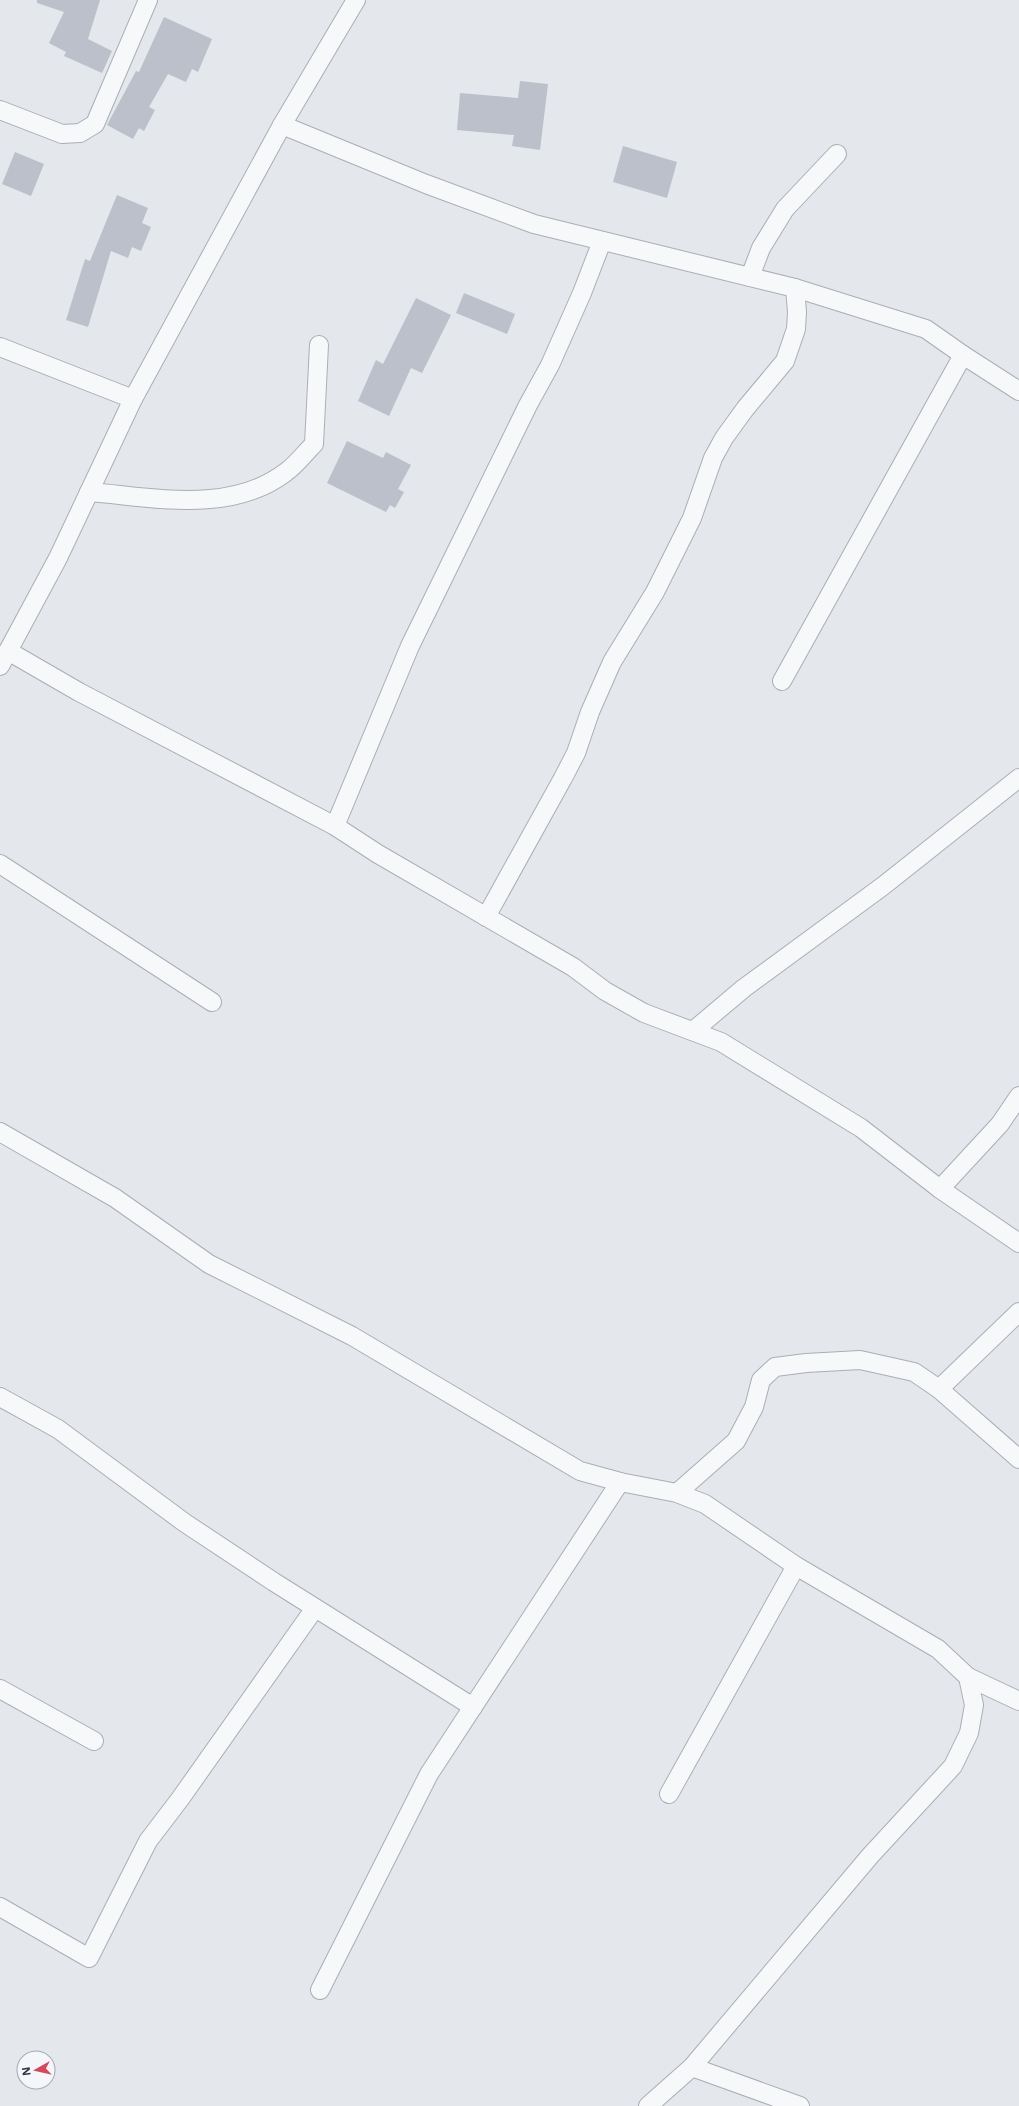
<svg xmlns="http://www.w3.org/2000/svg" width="1019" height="2106" viewBox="0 0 1019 2106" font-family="'Open Sans',sans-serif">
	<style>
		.building { fill: #bbc0ca }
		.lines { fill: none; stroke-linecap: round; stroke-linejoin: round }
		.minor-casing { stroke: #a9aeb7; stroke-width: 20 }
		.minor { stroke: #f7f8fa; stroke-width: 18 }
	</style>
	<rect width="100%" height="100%" fill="#e4e7ec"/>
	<!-- building -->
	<g class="building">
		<path d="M37,0H100L88,39L112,51L102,73L64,56L66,52L49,43L64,12L37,3Z"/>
		<path d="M164,17L212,39L198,72L192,69L186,82L168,74L149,107L155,110L144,131L139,128L133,139L107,125L136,71L139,72Z"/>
		<path d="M520,81L548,84L540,150L512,146L514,135L457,130L460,93L518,98Z"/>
		<path d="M623,146L677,162L667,198L613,182Z"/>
		<path d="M15,152L44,164L31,196L2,184Z"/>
		<path d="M117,195L148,208L142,223L151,227L141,251L132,247L128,258L111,251L88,327L66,320L85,259L90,261Z"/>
		<path d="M464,293L515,314L507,334L456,313Z"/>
		<path d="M416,298L451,315L422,373L411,368L389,416L358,401L376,360L383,364Z"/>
		<path d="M347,441L383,458L386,452L411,465L398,489L404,492L395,508L390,505L386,512L327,483Z"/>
	</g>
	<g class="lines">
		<defs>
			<g id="minor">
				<path d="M0,110L62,134L80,133L95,124L148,0"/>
				<path d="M282,125L426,184L534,224L795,288L926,329L963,355L1019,391"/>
				<path d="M750,277L761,248L785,209L837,154"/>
				<path d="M0,347L133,399"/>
				<path d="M89,492C153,497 230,515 286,472C296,465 305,453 314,444L319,345"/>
				<path d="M8,651L79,692L335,826L378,854L573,967L605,991L644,1013L721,1042L861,1128L940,1189L1019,1243"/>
				<path d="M0,666L58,558L133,399L282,125L356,0"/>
				<path d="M782,681L963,355"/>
				<path d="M335,826L410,646L528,405L550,365L582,293L602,241"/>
				<path d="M0,864L212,1002"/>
				<path d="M486,917L563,778L576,753L590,712L612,662L655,592L692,518L713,458L724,438L745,409L785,361L796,329L797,312L795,288"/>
				<path d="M693,1031L744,988L883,886L1019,778"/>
				<path d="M0,1132L115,1198L209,1264L352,1336L580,1471L620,1482L677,1493L705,1504L796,1566L938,1649L968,1677L974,1705L969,1733L953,1766L870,1856L692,2067L648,2106"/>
				<path d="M940,1189L1000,1124L1019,1096"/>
				<path d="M939,1389L1019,1312"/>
				<path d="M0,1397L58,1429L185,1523L274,1582L473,1707"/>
				<path d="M677,1493L736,1441L754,1407L761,1380L775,1367L806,1363L860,1360L914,1372L939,1389L1019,1459"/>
				<path d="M968,1677L1019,1701"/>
				<path d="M0,1689L94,1741"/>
				<path d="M669,1794L796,1566"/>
				<path d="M0,1907L89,1958L148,1841L180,1799L315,1608"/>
				<path d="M320,1990L429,1774L620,1482"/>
				<path d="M692,2067L800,2106"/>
			</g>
		</defs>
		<!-- minor casing -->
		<use href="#minor" class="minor-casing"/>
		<!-- minor -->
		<use href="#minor" class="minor"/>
	</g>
	<!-- north arrow -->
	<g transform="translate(36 2070) rotate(262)"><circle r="19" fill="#f4f6f9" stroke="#a4a8b1"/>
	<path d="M0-3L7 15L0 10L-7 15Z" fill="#d1495b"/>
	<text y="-6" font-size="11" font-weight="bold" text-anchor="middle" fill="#2b3445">N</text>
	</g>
</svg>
